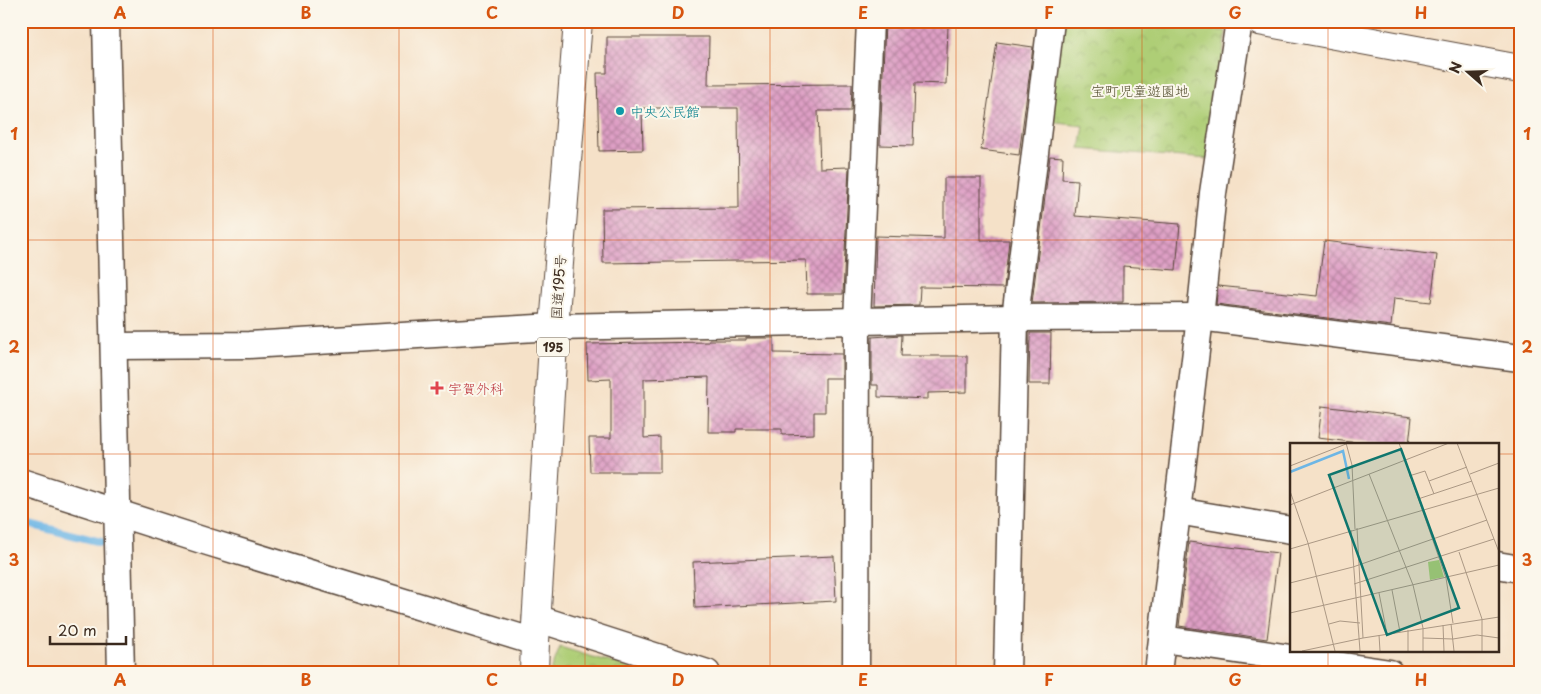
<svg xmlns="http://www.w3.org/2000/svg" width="1541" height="694" viewBox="0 0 1541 694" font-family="'Playpen Sans','Klee One',sans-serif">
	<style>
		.park { fill: url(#park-crowns); stroke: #747c4a }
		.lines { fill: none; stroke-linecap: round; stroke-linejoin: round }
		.stream { stroke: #6db6e5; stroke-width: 8 }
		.building { fill: url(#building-cross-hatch) }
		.minor-casing { stroke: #574538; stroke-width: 29 }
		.tertiary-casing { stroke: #574538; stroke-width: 30 }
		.trunk-casing { stroke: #574538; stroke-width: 30 }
		.minor { stroke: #fff; stroke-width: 26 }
		.tertiary { stroke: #fff; stroke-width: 28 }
		.trunk { stroke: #fff; stroke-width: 28 }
		.grid { fill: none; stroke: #d7540e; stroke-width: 1; stroke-opacity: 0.55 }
		.culture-dot { fill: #0f9aa8; stroke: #fbf7ec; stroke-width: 2 }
		.health-dot { fill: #e0444e; stroke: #fbf7ec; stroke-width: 2 }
		.labels { text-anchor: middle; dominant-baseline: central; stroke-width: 4; stroke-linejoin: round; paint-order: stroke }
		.shield { fill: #fbf7ec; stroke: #75685c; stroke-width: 1 }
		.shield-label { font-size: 12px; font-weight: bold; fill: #3b2a1e }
		.park-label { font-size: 14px; fill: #585334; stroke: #fbf7ec }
		.culture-label { font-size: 14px; fill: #0d838f; stroke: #fbf7ec; text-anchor: start }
		.street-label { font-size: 14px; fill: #3b2a1e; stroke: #fbf7ec }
		.health-label { font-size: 14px; fill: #be3a42; stroke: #fbf7ec; text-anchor: start }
		.inset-river { fill: none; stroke: #6db6e5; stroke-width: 2.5 }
		.inset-road { fill: none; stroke: #ab9884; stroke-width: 1 }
		.view { fill: #0f766e; fill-opacity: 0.15; stroke: #0f766e; stroke-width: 2.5 }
		.inset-edge { fill: none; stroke: #3b2a1e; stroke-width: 2.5 }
		.neatline { fill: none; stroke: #d7540e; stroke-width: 2 }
		.grid-label { font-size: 16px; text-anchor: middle; font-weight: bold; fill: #d7540e }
	</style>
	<defs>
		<pattern id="park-crowns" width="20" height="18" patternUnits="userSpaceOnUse" patternTransform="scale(1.25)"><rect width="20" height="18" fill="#aece76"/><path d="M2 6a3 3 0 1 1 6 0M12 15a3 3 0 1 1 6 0" fill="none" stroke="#97b166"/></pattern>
		<pattern id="building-cross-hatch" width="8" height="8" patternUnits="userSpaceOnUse" patternTransform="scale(1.25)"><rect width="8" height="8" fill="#de9fc5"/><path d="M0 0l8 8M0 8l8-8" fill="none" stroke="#b5829f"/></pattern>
	</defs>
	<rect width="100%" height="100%" fill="#fbf7ec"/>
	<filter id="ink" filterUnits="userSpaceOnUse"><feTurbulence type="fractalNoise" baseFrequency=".02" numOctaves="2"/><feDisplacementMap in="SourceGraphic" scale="10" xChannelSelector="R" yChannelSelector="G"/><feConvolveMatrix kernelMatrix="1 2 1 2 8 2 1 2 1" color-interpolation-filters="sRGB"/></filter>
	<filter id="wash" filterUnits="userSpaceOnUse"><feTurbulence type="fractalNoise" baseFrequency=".0096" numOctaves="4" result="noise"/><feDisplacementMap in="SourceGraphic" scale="20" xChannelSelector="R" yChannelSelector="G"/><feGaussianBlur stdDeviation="1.12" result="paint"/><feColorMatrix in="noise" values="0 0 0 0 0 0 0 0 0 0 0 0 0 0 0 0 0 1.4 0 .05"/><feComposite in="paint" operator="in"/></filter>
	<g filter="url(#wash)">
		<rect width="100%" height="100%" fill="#f5e1c8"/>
		<!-- park -->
		<g class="park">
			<path d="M1062,21L1226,31L1209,159L1080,149L1084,126L1049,122Z"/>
			<path d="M560,647L646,673H558L551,671Z"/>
		</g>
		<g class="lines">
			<!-- stream -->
			<path class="stream" d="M21,522L101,542"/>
		</g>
		<g id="blocks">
			<!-- building -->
			<g class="building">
				<path d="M885,23L948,25L946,84L915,83L913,146L880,145Z"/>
				<path d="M607,37H709L708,85L852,84L851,111H818L820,168L849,167L843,294H807L806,260L603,263L602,209L739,208L738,108H642L643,150L599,151L597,73H607Z"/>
				<path d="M997,42L1033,47L1019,155L981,150Z"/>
				<path d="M1050,156L1063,157L1062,179L1078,180L1075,216L1180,224L1176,270L1123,266V302L1032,303Z"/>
				<path d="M944,178H981V240H1009L1004,288L920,287L919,305L874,306L876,236L944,238Z"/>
				<path d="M1324,241L1437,255L1431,302L1394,298L1391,326L1216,304L1218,286L1317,296Z"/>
				<path d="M1030,333H1051L1050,384H1029Z"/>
				<path d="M902,335L901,356H967V392L928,393V399L878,397V385H872V337Z"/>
				<path d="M746,338H774V353L842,354V378H825V412H814V434L782,435V429H736V432H708L709,377L644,379V438L660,437V472H590L589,438H611V379L588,380L587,344L709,342V340H746Z"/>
				<path d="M1322,406L1412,417L1409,444H1367L1318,438Z"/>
				<path d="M1189,542L1278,553L1267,639L1179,626Z"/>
				<path d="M834,556L836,601L695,608L693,562Z"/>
			</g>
		</g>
	</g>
	<g filter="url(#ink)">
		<use href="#blocks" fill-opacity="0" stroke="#574538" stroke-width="1"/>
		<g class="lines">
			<defs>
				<g id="minor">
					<path d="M106,21L121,673"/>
					<path d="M114,346L249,345L554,327L1015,318L1200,317L1520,358"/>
					<path d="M21,482L208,542L535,642"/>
					<path d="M1177,511L1291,530"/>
					<path d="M1497,565L1520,569"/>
					<path d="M536,618L707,673"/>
					<path d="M1163,639L1390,673"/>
					<path d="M856,673L857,321L870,21"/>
					<path d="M1007,673L1015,318L1051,21"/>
					<path d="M1158,673L1200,317L1213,193L1239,21"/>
				</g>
				<path id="tertiary" d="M1259,21L1520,69"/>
				<path id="trunk" d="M534,673L535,642L554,327L578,21"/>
			</defs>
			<!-- minor casing -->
			<use href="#minor" class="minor-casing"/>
			<!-- tertiary casing -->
			<use href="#tertiary" class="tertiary-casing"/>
			<!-- trunk casing -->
			<use href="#trunk" class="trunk-casing"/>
			<!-- minor -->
			<use href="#minor" class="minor"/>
			<!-- tertiary -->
			<use href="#tertiary" class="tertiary"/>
			<!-- trunk -->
			<use href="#trunk" class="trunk"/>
		</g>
	</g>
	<!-- grid -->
	<path class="grid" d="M213,21V673M399,21V673M585,21V673M770,21V673M956,21V673M1142,21V673M1328,21V444M21,240H1520M21,454H1291M1497,454H1520M1328,650V673"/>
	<!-- markers -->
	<circle class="culture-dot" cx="620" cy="111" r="5"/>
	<path class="health-dot" d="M434.5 380.5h5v5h5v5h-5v5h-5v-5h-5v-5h5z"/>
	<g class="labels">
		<!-- shield labels -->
		<rect class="shield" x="537" y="337.5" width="32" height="19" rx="4"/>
		<g class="shield-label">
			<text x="553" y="347">195</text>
		</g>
		<!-- park labels -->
		<g class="park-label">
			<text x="1140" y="90">宝町児童遊園地</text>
		</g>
		<!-- culture labels -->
		<g class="culture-label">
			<text x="630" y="111">中央公民館</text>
		</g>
		<!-- street labels -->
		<g class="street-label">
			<text transform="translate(558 287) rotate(-86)">国道195号</text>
		</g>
		<!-- health labels -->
		<g class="health-label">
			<text x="448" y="388">宇賀外科</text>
		</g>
	</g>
	<!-- overview -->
	<g transform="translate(1290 443)">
		<rect width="209" height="209" fill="#f5e1c8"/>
		<path d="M149,117L154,134L140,137L138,119Z" fill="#aece76"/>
		<path class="inset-river" d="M0,29L53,8L59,36"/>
		<path class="inset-road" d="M56,0L62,22L65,86M109,0L156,135L163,180M167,0L209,109M0,23L56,1M79,31L123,142L133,185V208M180,31L209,20M119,33L135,28L144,51M139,38L177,24M0,48L18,100L45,208M128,56L182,38M0,62L159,0M67,85L73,195M61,87L70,208M0,106L209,45M169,109L192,176V208M0,140L63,124L197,77M64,141L204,96M102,147L110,189M89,150L97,191M0,170L209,122M39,181L50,178L70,180M161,181L164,208M153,182L154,208M118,187V208M89,192L90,208M133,195L163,196L187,192L209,195M12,208L73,195L209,174"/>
		<path class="view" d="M111,6L169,165L97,192L39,32Z"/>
		<rect width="209" height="209" class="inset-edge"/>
	</g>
	<!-- margin -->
	<rect width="1541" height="694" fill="none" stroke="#fbf7ec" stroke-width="55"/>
	<!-- north arrow -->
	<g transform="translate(1468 72) rotate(290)" stroke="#fbf7ec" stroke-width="4" paint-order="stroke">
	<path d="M0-4L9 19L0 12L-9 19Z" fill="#3b2a1e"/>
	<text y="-8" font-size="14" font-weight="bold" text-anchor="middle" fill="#3b2a1e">N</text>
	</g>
	<!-- scale -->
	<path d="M50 636v8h76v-8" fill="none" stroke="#3b2a1e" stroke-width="2.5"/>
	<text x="58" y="636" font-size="15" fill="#3b2a1e" stroke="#fbf7ec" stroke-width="4" paint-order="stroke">20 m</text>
	<rect x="28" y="28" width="1486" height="638" class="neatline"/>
	<g class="grid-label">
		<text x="120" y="19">A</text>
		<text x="306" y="19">B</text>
		<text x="492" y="19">C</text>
		<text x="678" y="19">D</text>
		<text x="863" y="19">E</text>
		<text x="1049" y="19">F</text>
		<text x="1235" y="19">G</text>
		<text x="1421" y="19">H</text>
		<text x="14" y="140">1</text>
		<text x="1527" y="140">1</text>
		<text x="14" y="353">2</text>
		<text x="1527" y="353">2</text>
		<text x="14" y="566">3</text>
		<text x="1527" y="566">3</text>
		<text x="120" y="686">A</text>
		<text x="306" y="686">B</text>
		<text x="492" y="686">C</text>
		<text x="678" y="686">D</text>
		<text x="863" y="686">E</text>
		<text x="1049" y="686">F</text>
		<text x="1235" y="686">G</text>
		<text x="1421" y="686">H</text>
	</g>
</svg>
